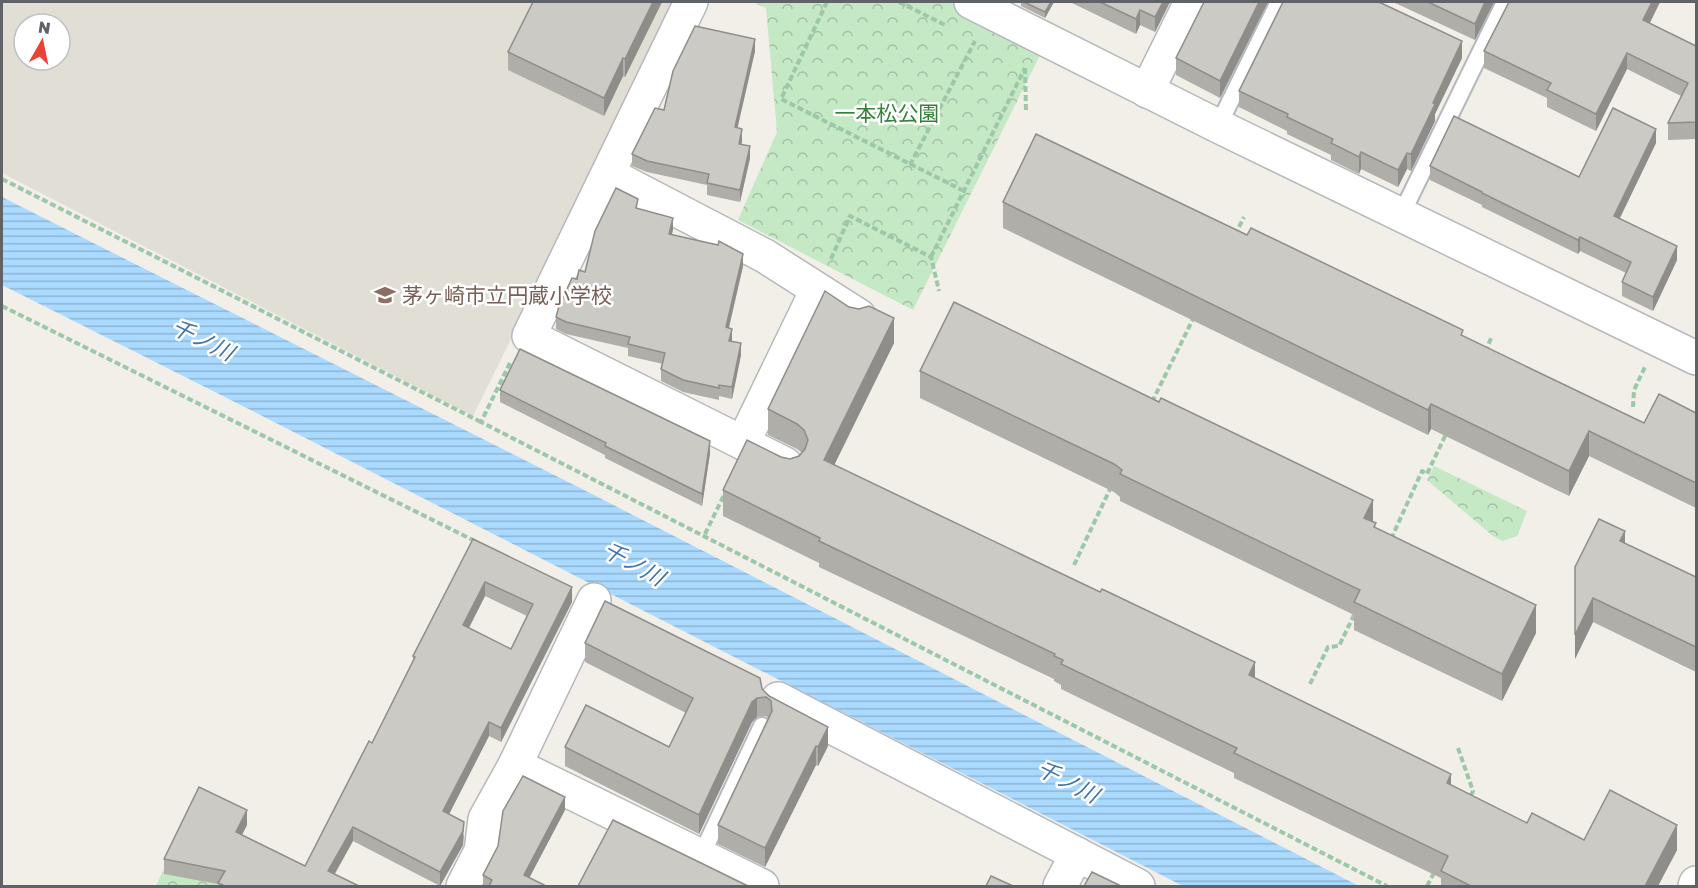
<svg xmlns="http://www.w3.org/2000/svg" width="1698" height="888" viewBox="0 0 1698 888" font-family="'Golos Text','Noto Sans JP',sans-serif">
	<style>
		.education { fill: #e1ded6; fill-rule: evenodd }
		.park { fill: url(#park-crowns) }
		.water { fill: url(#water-rules) }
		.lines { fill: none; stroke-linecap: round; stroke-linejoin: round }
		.service-casing { stroke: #b5b8bc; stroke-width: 20 }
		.minor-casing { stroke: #b5b8bc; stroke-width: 36 }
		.tertiary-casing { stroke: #b5b8bc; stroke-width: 36 }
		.path { stroke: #9cc7a9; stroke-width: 4; stroke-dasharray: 6 3; stroke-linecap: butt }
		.service { stroke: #fff; stroke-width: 16 }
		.minor { stroke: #fff; stroke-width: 33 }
		.tertiary { stroke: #fff; stroke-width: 33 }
		.wall { fill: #afaea9; fill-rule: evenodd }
		.shaded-wall { fill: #8f8d8a }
		.building { fill: #cccac5; stroke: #8f8d8a; stroke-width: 1.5; fill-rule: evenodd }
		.labels { text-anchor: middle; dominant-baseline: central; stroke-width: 5; stroke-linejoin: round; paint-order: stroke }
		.park-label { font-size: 21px; fill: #348238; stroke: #fff }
		.education-label { font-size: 21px; fill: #785e54; stroke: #fff; text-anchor: start }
		.water-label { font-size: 22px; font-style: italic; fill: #4174aa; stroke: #fff }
	</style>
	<defs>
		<pattern id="park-crowns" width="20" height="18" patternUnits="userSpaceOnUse" patternTransform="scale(1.5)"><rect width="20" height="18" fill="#c5e8c5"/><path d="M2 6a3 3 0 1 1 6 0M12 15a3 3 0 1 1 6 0" fill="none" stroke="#a3c0a4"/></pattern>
		<pattern id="water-rules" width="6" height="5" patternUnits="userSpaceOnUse" patternTransform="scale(1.5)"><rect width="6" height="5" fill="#aadaff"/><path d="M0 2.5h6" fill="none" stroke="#8eb4d2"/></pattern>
	</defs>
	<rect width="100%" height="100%" fill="#f1efe8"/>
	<!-- education -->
	<path class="education" d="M2,2H677L473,416L2,173ZM24,24H60V60H24Z"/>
	<!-- park -->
	<g class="park">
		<path d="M753,2H952L1043,49L913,310L738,220L777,132L766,8Z"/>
		<path d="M1434,466L1527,511L1517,536L1503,541L1493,536L1427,480Z"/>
		<path d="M169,858L227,886H156Z"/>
	</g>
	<!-- water -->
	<path class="water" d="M2,197L584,490L1359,886H1183L221,395L2,285Z"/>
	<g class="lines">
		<defs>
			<g id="service">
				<path d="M1218,126L1279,2"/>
				<path d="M1401,215L1505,2"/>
				<path d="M701,856L762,726"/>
			</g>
			<g id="minor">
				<path d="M691,2L529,336L785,464"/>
				<path d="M971,2L1218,126L1696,358"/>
				<path d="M1147,91L1191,2"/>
				<path d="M608,174L765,256L859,316"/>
				<path d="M743,443L817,290"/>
				<path d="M778,699L1138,886"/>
				<path d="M515,765L762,886"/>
				<path d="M463,886L481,851L485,819L515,765L594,600"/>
				<path d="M1060,886L1077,854"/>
			</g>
			<path id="tertiary" d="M1695,886L1696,883"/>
		</defs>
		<!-- service casing -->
		<use href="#service" class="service-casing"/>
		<!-- minor casing -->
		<use href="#minor" class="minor-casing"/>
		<!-- tertiary casing -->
		<use href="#tertiary" class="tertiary-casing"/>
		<!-- path -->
		<g class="path">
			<path d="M827,2L781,99L964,191"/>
			<path d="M899,2L947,26"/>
			<path d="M1025,68L1026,111"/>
			<path d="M910,165L975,41"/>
			<path d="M2,179L481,422"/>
			<path d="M1235,235L1244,217"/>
			<path d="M931,257L1025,68"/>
			<path d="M831,259L850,216L931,257L939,291"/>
			<path d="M2,306L477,542"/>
			<path d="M1485,352L1492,336"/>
			<path d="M510,363L481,422L1387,886"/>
			<path d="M1152,402L1194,317"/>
			<path d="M1633,407L1634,390L1645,367"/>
			<path d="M705,534L725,493"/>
			<path d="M1391,539L1422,471L1427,474L1447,432"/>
			<path d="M1074,565L1111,487"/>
			<path d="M1310,684L1328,647L1339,646L1356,611"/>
			<path d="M1458,748L1473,791L1469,799"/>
			<path d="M1427,886L1435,871"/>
		</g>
		<!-- service -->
		<use href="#service" class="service"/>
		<!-- minor -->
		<use href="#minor" class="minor"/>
		<!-- tertiary -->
		<use href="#tertiary" class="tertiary"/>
	</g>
	<!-- wall -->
	<g class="wall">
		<path d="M662,2L625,77L623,76L604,116L508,70V52Z"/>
		<path d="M1021,2H1054L1045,18L1021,6Z"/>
		<path d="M1072,2H1170L1155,32L1140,25L1136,34L1072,3Z"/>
		<path d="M1268,2L1220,98L1176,75V58Z"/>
		<path d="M1393,2H1494L1475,40Z"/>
		<path d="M1509,2H1660L1650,23L1696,46V139L1668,140V123L1681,96L1627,69L1596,131L1547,107V98L1484,68V51Z"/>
		<path d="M755,51L737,128L742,141L741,144L750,158L740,202L707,195V185L647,172L632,166V154L664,110Z"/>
		<path d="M1462,58L1435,114V121L1411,171L1407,169L1398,187L1361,169L1359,174L1331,160V155L1287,134V131L1239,107V91Z"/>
		<path d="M1656,143L1620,218L1677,260L1653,311L1622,296V282L1626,273L1580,251L1578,254L1482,207V205L1430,180V166L1579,177Z"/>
		<path d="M1003,202L1247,235L1463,336L1644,423L1696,413V508L1589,456L1569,496L1431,429L1428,435L1003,228Z"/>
		<path d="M638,208L673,229L672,235L743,266L729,328L732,342L741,355L732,399L719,396V400L683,392L661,381V369L663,364L628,356V348L566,334L556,329V317L577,279L585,272Z"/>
		<path d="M894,343L834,465L1255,678L1451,785L1527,823L1584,840L1677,850L1658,886H1441V878L1234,778V773L1061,689V685L1054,681V679L819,567V563L723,516V490L781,457L790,459L799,456L802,453L797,449L768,435V409Z"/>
		<path d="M920,371L1373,522L1376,528L1536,633L1502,701L1354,630V615L1120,501V497L1114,492L920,398Z"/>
		<path d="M500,390L710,453L702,506L605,458V455L500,402Z"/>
		<path d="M473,539L572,602L501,742L489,736L449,814L464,836L463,845L440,886L353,841L335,874L359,886H218V884L164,874V859L247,825L242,835L305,866L372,743L413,662V656ZM485,596L527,616L511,649L469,628Z"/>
		<path d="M1625,543L1696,577V672L1593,622L1575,659V567Z"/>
		<path d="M585,643L762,689L828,746L818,766L816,765L765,867L718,844V825L768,718L766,716L757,717L752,722L699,834L565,766V747H669L686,713L585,662Z"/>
		<path d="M565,810L529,878L546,886H483V875Z"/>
	</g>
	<!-- shaded-wall -->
	<g class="shaded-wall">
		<path d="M653,2H662L625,77V59Z"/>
		<path d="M1051,2H1054L1045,18V12Z"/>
		<path d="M1163,2H1170L1155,32V17Z"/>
		<path d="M1259,2H1268L1220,98V81Z"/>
		<path d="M1485,2H1494L1475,40V24Z"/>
		<path d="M1652,2H1660L1643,36V20Z"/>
		<path d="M1140,10V25L1136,34V19Z"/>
		<path d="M755,39V51L735,139V127Z"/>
		<path d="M1462,41V58L1435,114V121L1411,171V154L1433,103Z"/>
		<path d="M1627,53V69L1596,131V114Z"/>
		<path d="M623,58V76L604,116V98Z"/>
		<path d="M742,129V141L739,156V144Z"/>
		<path d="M1656,129V143L1614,230V216Z"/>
		<path d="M750,146V158L740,202V190Z"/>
		<path d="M1361,152V169L1359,174V157Z"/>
		<path d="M1407,153V169L1398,187V170Z"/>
		<path d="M673,218V229L669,246V234Z"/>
		<path d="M1580,237V251L1578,254V240Z"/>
		<path d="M1677,246V260L1653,311V297Z"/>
		<path d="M743,254V266L726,339V327Z"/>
		<path d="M894,318V343L824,486V460Z"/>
		<path d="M732,329V340L729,353V341Z"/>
		<path d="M741,343V355L732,399V387Z"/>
		<path d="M1431,404V429L1428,435V410Z"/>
		<path d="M1589,431V456L1569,496V471Z"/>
		<path d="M710,441V453L702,506V494Z"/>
		<path d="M1373,500V528L1364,518Z"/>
		<path d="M1625,531V556L1620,541Z"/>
		<path d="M485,582V596L463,639V625Z"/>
		<path d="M572,587V602L501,742V728Z"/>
		<path d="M1593,598V622L1575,659V635Z"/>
		<path d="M1536,605V633L1502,701V674Z"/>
		<path d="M1255,662V688L1249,675Z"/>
		<path d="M757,698V717L752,722L699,834V815L752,702Z"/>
		<path d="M489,722V736L443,826V811Z"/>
		<path d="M828,727V746L818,766V747Z"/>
		<path d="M816,746V765L765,867V848Z"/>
		<path d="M1451,774V799L1447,783Z"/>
		<path d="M565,797V810L525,886L524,875Z"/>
		<path d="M247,810V825L236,846V832Z"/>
		<path d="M464,822L463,845L440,886V872Z"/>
		<path d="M1677,825V850L1658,886H1645Z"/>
		<path d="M353,827V841L328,885V871Z"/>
	</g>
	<!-- building -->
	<g class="building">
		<path d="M533,2H653L625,59L623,58L604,98L508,52Z"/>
		<path d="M1024,2H1051L1045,12Z"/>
		<path d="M1100,2H1163L1155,17L1140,10L1136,19Z"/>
		<path d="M1204,2H1259L1220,81L1176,58Z"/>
		<path d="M1283,2H1379L1462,41L1433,103L1435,104L1411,154L1407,153L1398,170L1361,152L1359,157L1331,143L1333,139L1287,117L1288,114L1239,91Z"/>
		<path d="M1428,2H1485L1475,24Z"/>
		<path d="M1509,2H1652L1643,20L1696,46V122L1668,123L1688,83L1627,53L1596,114L1547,90L1551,83L1484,51Z"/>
		<path d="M695,26L755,39L735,127L742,129L739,144L750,146L740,190L707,183L709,174L647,161L632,154L655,108L664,110L673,71Z"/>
		<path d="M1613,108L1656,129L1614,216L1677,246L1653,297L1622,282L1631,262L1580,237L1578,240L1482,193V192L1430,166L1454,116L1579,177Z"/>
		<path d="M1036,134L1247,235L1251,228L1463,330L1461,335L1644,423L1659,394L1696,413V483L1589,431L1569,471L1431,404L1428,410L1003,202Z"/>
		<path d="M616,188L638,199L636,208L673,218L669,234L718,245L719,241L743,254L726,327L732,329L729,341L741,343L732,387L719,385V388L683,380L661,369L665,353L628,344L630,337L566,322L556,317L559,306L572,278L577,279L579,270L585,272L595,231Z"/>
		<path d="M825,291L849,307L859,309L869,306L894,318L824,460L1100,592L1102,589L1255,662L1249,675L1451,774L1447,783L1527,823L1532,813L1584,840L1610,790L1677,825L1645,886H1471L1441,871L1448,856L1234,753L1237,748L1061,664L1063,660L1054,656L1055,654L819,541L820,538L723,490L747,440L781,457L790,459L799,456L805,449L808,440L804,430L797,424L768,409Z"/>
		<path d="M954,302L1159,402L1161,398L1373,500L1364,518L1376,523L1374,527L1536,605L1502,674L1354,602L1360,590L1120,474L1122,470L1114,464L920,371Z"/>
		<path d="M520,349L710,441L702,494L605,446L606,443L500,390Z"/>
		<path d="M1599,519L1625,531L1620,541L1696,577V647L1593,598L1575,635V567Z"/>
		<path d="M473,539L572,587L501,728L489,722L443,811L464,822L463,831L440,872L353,827L328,871L359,886H225L218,883L225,871L164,859L199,787L247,810L236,832L305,866L369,741L372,743L415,657L413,656ZM485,582L533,604L511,649L463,625Z"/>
		<path d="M605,601L760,678L762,689L769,696L828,727L818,747L816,746L765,848L718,825L772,711L771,701L766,697L757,698L752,702L699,815L565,747L586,705L669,747L693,698L585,643Z"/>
		<path d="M523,776L565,797L524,875L546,886H489L492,880L483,875L498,846L503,811Z"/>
		<path d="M613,820L748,886H578Z"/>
		<path d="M1092,872L1121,886H1084Z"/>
		<path d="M991,876L1013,886H986Z"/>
	</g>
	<!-- icons -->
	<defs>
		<symbol id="school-bare" viewBox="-9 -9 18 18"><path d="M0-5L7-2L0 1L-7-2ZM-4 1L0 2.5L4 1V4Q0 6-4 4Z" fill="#8d6e63" stroke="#fff" stroke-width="2.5" paint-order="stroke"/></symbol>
	</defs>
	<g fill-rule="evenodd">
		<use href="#school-bare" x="370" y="280" width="30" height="30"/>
	</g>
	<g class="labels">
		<!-- park labels -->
		<g class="park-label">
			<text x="887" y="113">一本松公園</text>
		</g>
		<!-- education labels -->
		<g class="education-label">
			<text x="402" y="295">茅ヶ崎市立円蔵小学校</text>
		</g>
		<!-- water labels -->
		<g class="water-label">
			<text transform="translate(203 339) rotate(26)">千ノ川</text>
			<text transform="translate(634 563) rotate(29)">千ノ川</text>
			<text transform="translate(1068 781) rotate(27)">千ノ川</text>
		</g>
	</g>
	<!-- border -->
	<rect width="1698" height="888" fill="none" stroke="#5f6368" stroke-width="6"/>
	<!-- north arrow -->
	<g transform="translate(42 42) rotate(9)"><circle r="28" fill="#ffffff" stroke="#bfc1c3" stroke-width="1.5"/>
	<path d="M0-4.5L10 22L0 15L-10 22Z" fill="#ea4335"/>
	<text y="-9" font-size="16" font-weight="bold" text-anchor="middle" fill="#5f6368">N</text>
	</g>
</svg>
